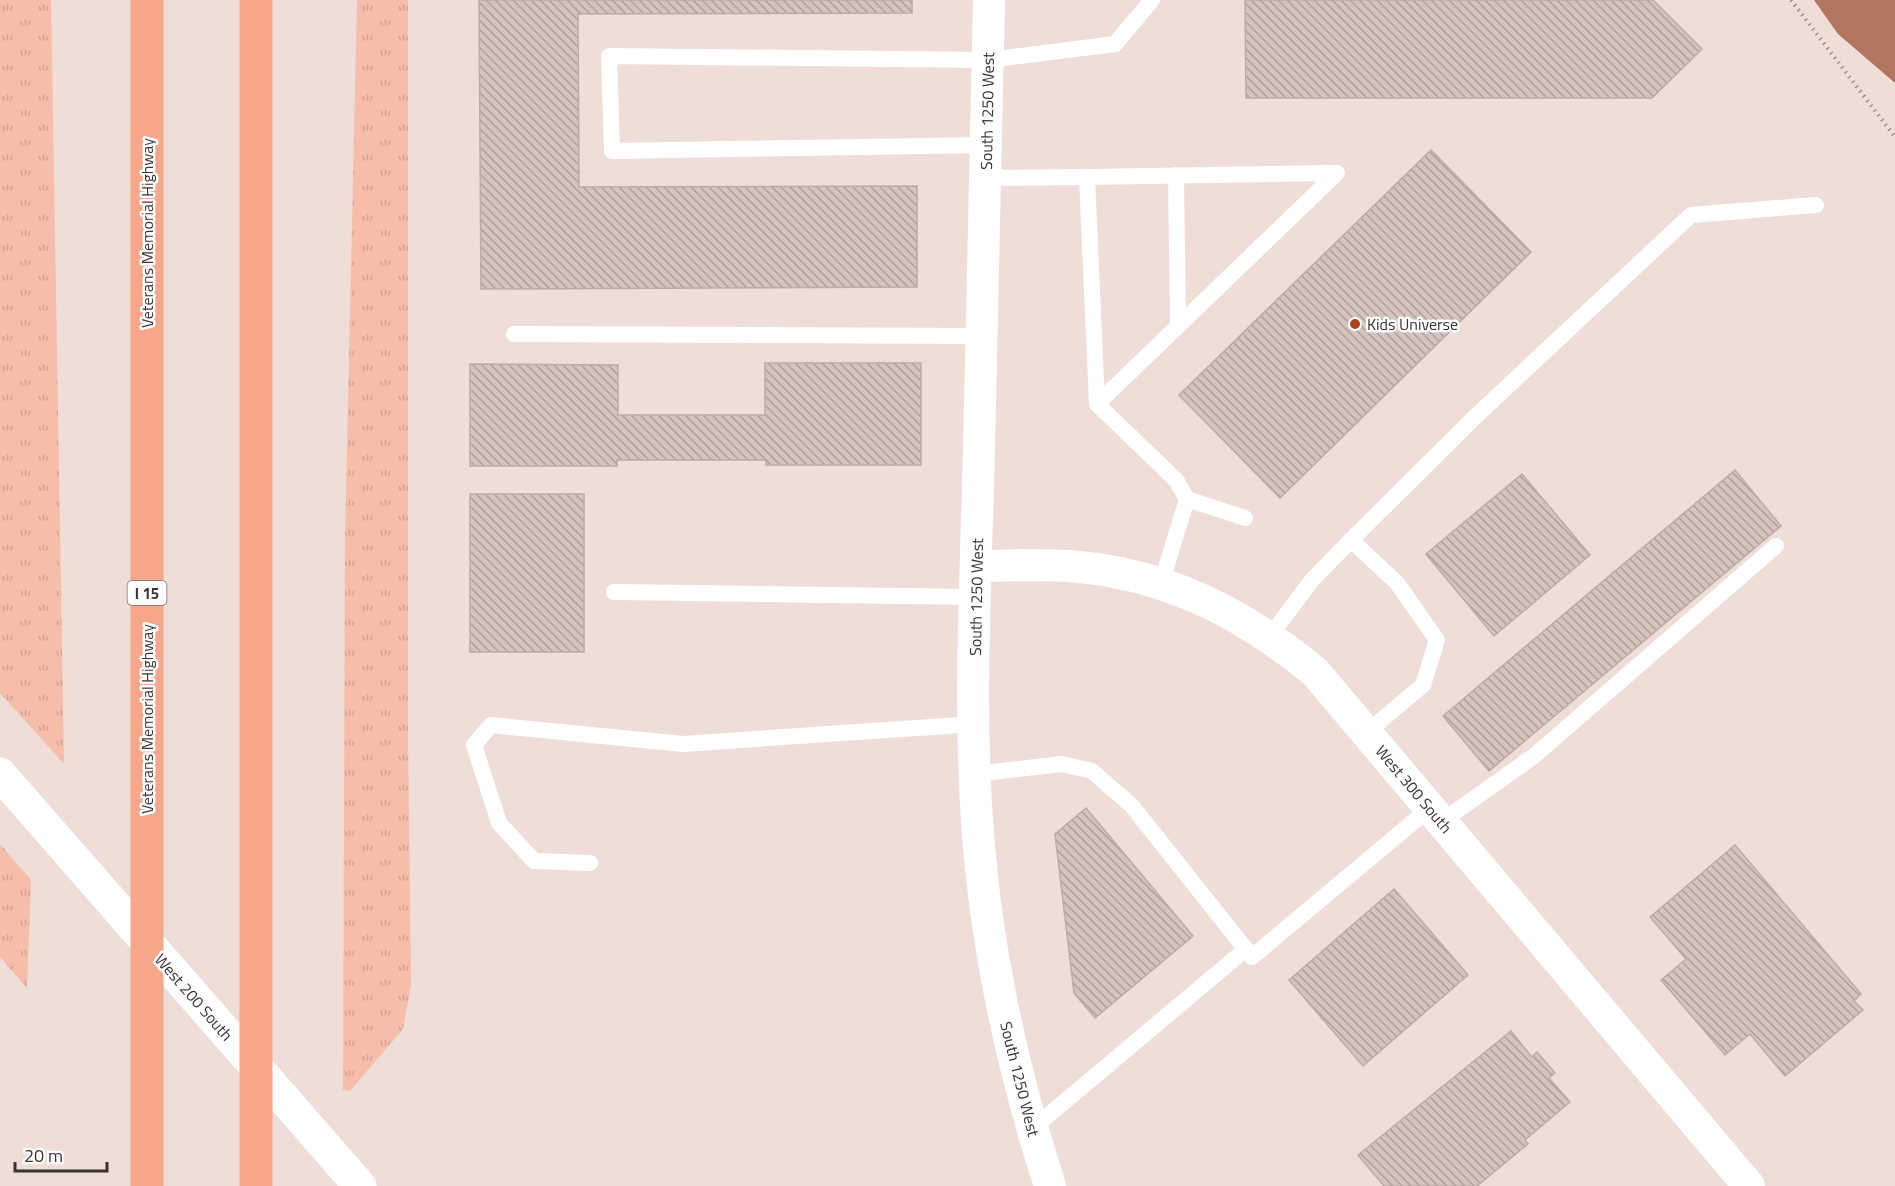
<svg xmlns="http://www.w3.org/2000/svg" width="1895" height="1186" viewBox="0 0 1895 1186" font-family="'Titillium Web',sans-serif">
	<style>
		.grass { fill: url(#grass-tufts) }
		.water { fill: #b27560 }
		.building { fill: url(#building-back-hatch); stroke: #bdaba5; stroke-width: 1.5 }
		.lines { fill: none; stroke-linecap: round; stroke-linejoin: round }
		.path { stroke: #9d908b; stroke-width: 4; stroke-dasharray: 1.5 4.5; stroke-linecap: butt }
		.service { stroke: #fff; stroke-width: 16 }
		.minor { stroke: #fff; stroke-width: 32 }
		.tertiary { stroke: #fff; stroke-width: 33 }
		.motorway { stroke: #f5a68b; stroke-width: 33 }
		.poi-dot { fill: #aa441d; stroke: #fff; stroke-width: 2 }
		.labels { text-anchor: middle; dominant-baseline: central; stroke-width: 5; stroke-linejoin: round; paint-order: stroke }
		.shield { fill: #fff; stroke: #75706e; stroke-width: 1.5 }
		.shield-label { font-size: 15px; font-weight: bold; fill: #3a3330 }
		.street-label { font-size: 16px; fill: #3a3330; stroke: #fff }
		.poi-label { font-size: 16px; fill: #3a3330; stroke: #fff; text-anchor: start }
	</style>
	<defs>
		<pattern id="grass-tufts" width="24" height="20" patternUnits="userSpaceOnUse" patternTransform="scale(1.5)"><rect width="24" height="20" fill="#f5bdaa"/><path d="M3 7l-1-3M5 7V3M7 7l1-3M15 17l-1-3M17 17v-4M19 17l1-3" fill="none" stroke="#d3a393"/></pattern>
		<pattern id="building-back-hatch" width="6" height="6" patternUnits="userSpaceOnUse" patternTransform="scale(1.5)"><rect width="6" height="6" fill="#d5c4be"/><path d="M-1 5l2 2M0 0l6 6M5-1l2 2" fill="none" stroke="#aea09b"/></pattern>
	</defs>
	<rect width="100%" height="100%" fill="#efddd7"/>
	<!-- grass -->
	<g class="grass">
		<path d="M0,0H51L64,764L0,693Z"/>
		<path d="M357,0H408V735L411,985L403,1029L350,1091L343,1090L345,540Z"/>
		<path d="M0,844L31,880L27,988L0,957Z"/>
	</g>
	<!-- water -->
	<path class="water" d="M1814,0H1895V83L1838,34Z"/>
	<!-- building -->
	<g class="building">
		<path d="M479,0H912V13L578,14L579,187L917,186V287L481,289Z"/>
		<path d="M1245,0H1653L1702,49L1652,98H1246Z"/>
		<path d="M1431,150L1531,252L1280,498L1179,395Z"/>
		<path d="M765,363H921V465H766V460H617V466H470V364L618,365V415H765Z"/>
		<path d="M1735,470L1781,526L1489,771L1443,716Z"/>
		<path d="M1522,474L1590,555L1494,636L1426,554Z"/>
		<rect x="470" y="494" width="114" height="158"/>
		<path d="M1086,808L1193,936L1095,1018L1074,993L1055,834Z"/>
		<path d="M1735,845L1861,994L1854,1001L1863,1010L1785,1076L1750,1034L1725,1055L1661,980L1686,959L1650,917Z"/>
		<path d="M1394,889L1468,975L1363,1066L1289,980Z"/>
		<path d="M1511,1031L1532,1057L1537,1052L1555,1073L1549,1078L1570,1102L1525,1140L1528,1144L1477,1186H1384L1358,1155Z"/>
	</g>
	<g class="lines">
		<!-- path -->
		<path class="path" d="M1791,0L1895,137"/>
		<!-- service -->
		<g class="service">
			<path d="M986,145L612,151L609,56L988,60L1115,44L1152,0"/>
			<path d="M1176,175L1178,325"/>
			<path d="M1087,177L1337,173L1097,404"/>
			<path d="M985,178L1087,177L1097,404L1176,480L1187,499L1161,584"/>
			<path d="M514,334L981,336"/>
			<path d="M1187,499L1245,518"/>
			<path d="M1351,540L1397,583L1437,640L1423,685L1366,733"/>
			<path d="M614,592L976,597"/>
			<path d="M1270,636L1312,580L1351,540L1477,415L1691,215L1816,205"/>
			<path d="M975,774L1062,764L1092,771L1132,806L1252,957L1430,808"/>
			<path d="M1441,822L1534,756L1776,546"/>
			<path d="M590,863L534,861L499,823L474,745L491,725L683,744L975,724"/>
			<path d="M1032,1129L1246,949"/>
		</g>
		<!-- minor -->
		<g class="minor">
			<path d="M989,0C986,150 982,300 979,450C976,577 968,707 978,834C987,955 1013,1071 1050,1186"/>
			<path d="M976,566C1006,566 1037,564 1067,566C1163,572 1242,612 1315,672L1749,1186"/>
		</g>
		<!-- tertiary -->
		<path class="tertiary" d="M0,774L360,1186"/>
		<!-- motorway -->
		<g class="motorway">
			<path d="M147,1186V0"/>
			<path d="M256,1186V0"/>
		</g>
	</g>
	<!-- markers -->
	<circle class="poi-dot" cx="1355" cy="324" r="6"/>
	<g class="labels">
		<!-- shield labels -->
		<rect class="shield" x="127.5" y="581" width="39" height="24" rx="4.5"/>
		<g class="shield-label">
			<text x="147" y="593">I 15</text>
		</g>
		<!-- street labels -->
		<g class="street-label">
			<text transform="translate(987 111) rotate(-89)">South 1250 West</text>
			<text transform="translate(147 233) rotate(-90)">Veterans Memorial Highway</text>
			<text transform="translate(976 597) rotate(-89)">South 1250 West</text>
			<text transform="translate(147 719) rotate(-90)">Veterans Memorial Highway</text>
			<text transform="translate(1414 789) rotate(50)">West 300 South</text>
			<text transform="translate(194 997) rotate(49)">West 200 South</text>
			<text transform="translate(1020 1079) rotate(76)">South 1250 West</text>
		</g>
		<!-- poi labels -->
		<g class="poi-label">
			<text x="1367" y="324">Kids Universe</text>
		</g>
	</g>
	<!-- scale -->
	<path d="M15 1162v9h92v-9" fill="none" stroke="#3a3330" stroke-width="3"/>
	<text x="24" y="1162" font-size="18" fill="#3a3330" stroke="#ffffff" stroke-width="4.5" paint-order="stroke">20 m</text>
</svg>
